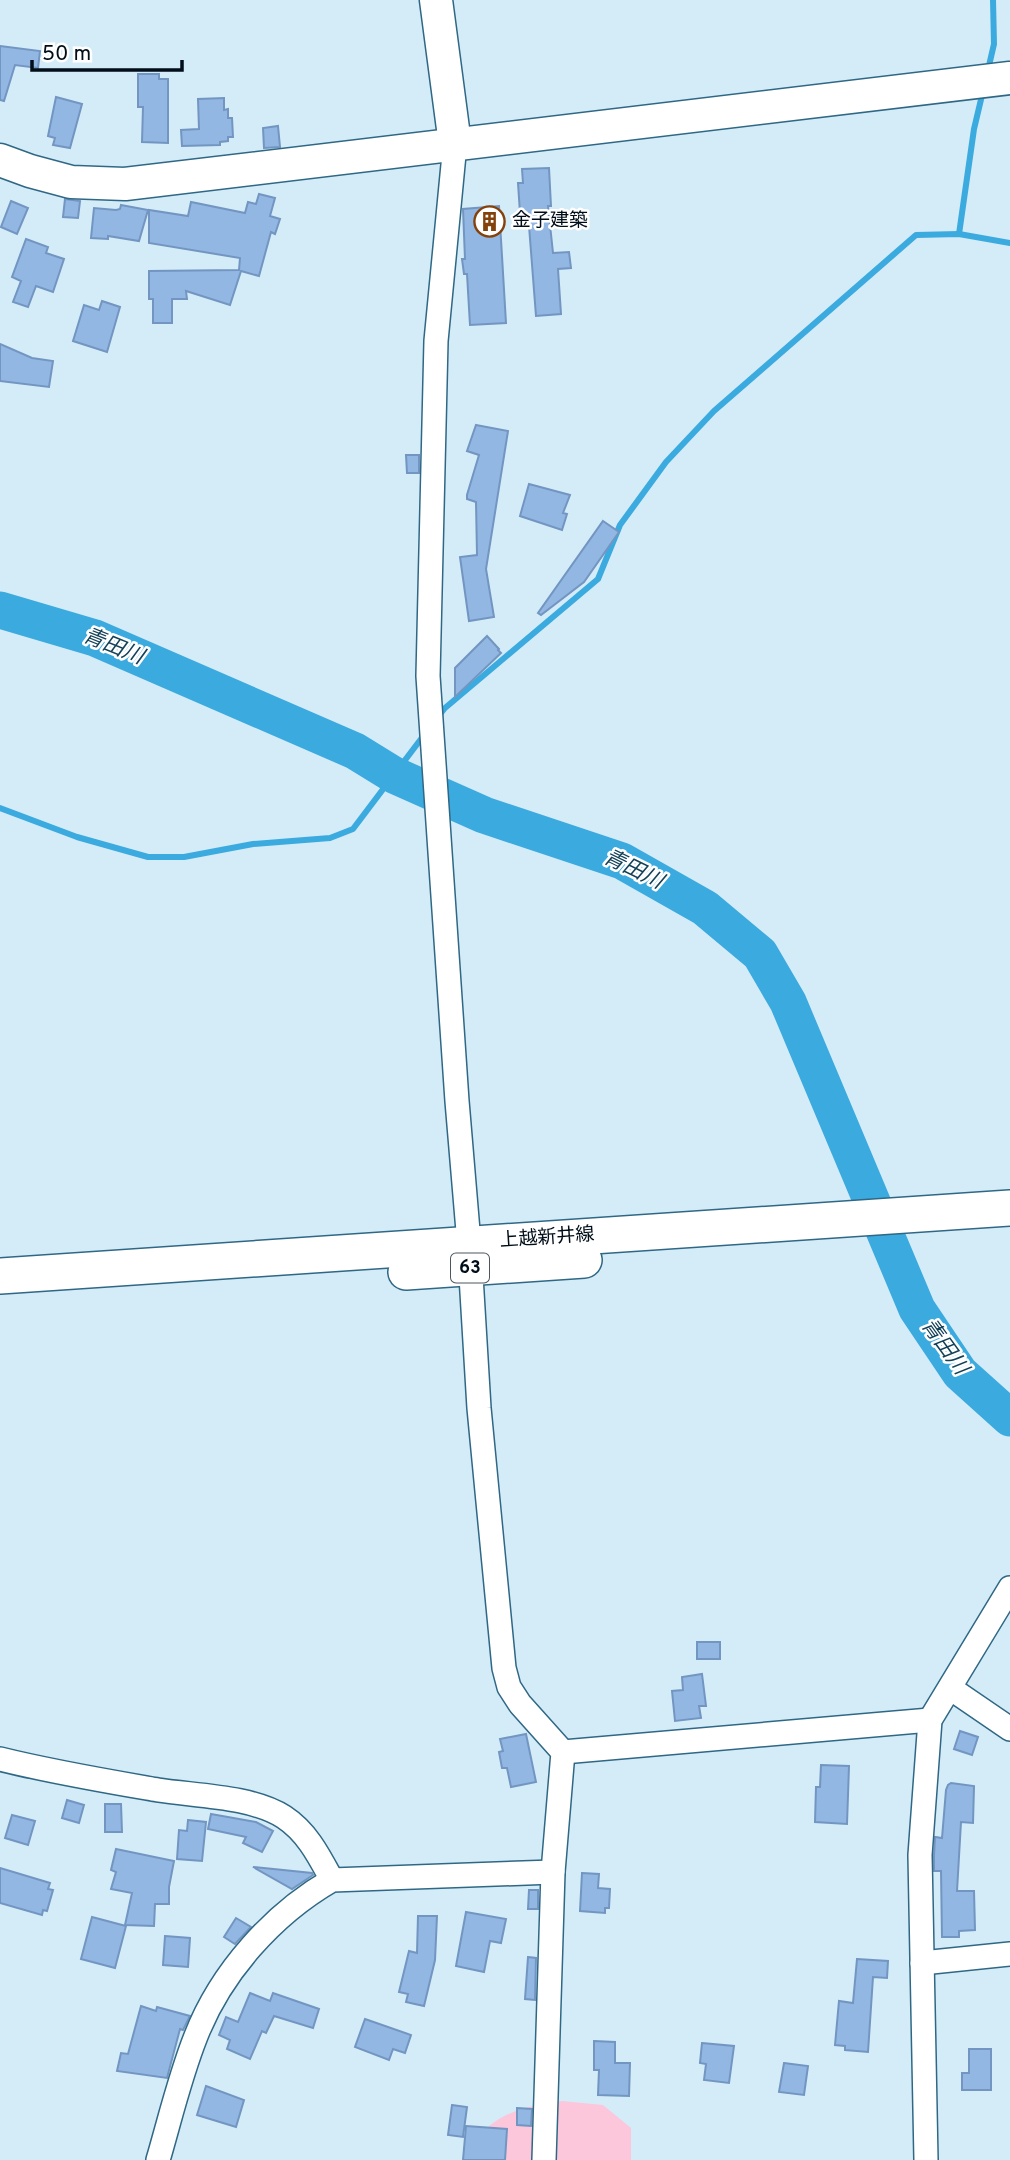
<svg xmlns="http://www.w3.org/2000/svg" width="1010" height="2160" viewBox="0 0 1010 2160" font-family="Overpass,'Noto Sans JP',sans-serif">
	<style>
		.green { fill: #fcc7db }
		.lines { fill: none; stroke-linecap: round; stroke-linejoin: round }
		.stream { stroke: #3baadf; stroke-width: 6 }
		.river { stroke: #3baadf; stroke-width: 37 }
		.building { fill: #92b7e3; stroke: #7296c1; stroke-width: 2 }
		.street-casing { stroke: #2f6885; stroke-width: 26 }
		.secondary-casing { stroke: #2f6885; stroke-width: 35 }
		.primary-casing { stroke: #2f6885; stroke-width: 38 }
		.street { stroke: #fff; stroke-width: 23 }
		.secondary { stroke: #fff; stroke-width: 32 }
		.primary { stroke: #fff; stroke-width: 35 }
		.labels { text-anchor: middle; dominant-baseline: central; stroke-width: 5; stroke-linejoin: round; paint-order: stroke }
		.shield { fill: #fff; stroke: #4c565e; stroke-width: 2 }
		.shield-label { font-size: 18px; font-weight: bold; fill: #000e19 }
		.poi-label { font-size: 19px; fill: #000e19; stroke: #fff; text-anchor: start }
		.street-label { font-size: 19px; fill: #000e19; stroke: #fff }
		.water-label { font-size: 21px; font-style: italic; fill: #134157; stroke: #fff }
	</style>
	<rect width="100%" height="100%" fill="#d4ebf8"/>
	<!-- green -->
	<path class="green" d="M562,2101L603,2105L631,2128V2160H467C482,2116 521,2106 562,2101Z"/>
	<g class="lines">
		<!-- stream -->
		<g class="stream">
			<path d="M988,70L994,44L993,0"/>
			<path d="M959,234L974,129L983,91"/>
			<path d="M437,718L445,708L598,579L620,525L666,462L714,411L916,235L959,234L1010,243"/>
			<path d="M0,808L77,837L148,857H184L253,844L330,838L353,829L424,735"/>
		</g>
		<!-- river -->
		<path class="river" d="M0,610L95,638L355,751L394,775L484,815L622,861L705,908L760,954L788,1002L917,1309L960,1373L1010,1418"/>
	</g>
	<!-- building -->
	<g class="building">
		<path d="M0,46L40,51L38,68L15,65L4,101L0,100Z"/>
		<path d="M138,74H159V79H168V143L142,142L143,107H138Z"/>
		<path d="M56,97L82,104L70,148L53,145L55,138L48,136Z"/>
		<path d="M224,98V110L228,109V118H232L233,137H228V141L220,142V145L182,146L181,130L199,129L198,99Z"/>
		<path d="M278,126L280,147L264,148L263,128Z"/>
		<path d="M549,168L551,206H548L553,253L569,252L571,268L558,269L561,314L536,316L528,213H520L518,183H523L522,169Z"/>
		<path d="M259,194L275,198L270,216L280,219L275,234L271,232L259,276L241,271L230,305L186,291L187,299H172V323H153V299H149V271L239,270L240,258L149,243V210L188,216L191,202L245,213L248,202L256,204Z"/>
		<path d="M65,199L80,201L78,218L63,217Z"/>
		<path d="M11,201L28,208L17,234L1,227Z"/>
		<path d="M121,205L148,210L139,241L108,236V239L91,238L94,208L116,210L120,209Z"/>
		<path d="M499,206L506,323L470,325L467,274H464L462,259H465L463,209Z"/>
		<path d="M26,239L48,247L46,253L64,259L53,292L36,286L28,307L13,302L21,281L12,277Z"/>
		<path d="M102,301L120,307L107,352L73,341L84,305L99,310Z"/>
		<path d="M0,344L32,358L53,361L49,387L0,381Z"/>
		<path d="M476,425L508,431L486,569L494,617L469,621L460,557L477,555L476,502L467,499V495L479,455L467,451Z"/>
		<path d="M406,455H419V473H407Z"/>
		<path d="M529,484L570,495L563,513L567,514L562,530L520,516Z"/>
		<path d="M603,521L619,532L584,582L541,615L538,613Z"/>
		<path d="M487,636L499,649L498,650L501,653L455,697V668Z"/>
		<rect x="697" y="1642" width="23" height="17"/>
		<path d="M702,1674L706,1706H699L701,1718L675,1721L672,1691L683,1690L682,1677Z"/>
		<path d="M960,1731L978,1737L972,1755L954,1749Z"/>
		<path d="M526,1734L536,1782L511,1787L507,1768H502L499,1752L503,1751L500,1739Z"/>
		<path d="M821,1765L849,1766L847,1824L815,1822L816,1787H820Z"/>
		<path d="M951,1783L974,1786L973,1823L961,1822L957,1891H974L975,1930L959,1931V1937H942L941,1871H934V1855L935,1837L942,1838L946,1790L948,1785Z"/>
		<path d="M67,1800L84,1805L79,1823L62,1818Z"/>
		<path d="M105,1804H121L122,1832H105Z"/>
		<path d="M211,1814L256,1822L273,1831L262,1852L243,1843L246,1837L208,1829Z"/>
		<path d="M12,1815L35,1821L28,1845L5,1838Z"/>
		<path d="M188,1820L206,1822L202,1861L177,1859L179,1830L187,1831Z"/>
		<path d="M116,1849L174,1861L169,1887V1904H155L154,1926L125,1925L132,1893L111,1889L116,1872L111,1870Z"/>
		<path d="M253,1867L312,1873L313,1875L292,1889Z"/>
		<path d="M0,1868L50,1883L48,1889L53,1890L47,1911L43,1910L42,1915L0,1903Z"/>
		<path d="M582,1873L599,1874L598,1888L610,1889L609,1908H605V1913L580,1911Z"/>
		<path d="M529,1890H538V1909H528Z"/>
		<path d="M466,1912L506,1919L501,1943L490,1941L484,1972L456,1966Z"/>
		<path d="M418,1916H437L435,1960L424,2006L406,2002L408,1994L399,1992L409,1951L417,1953Z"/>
		<path d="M92,1917L126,1926L115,1968L81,1959Z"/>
		<path d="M236,1918L251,1927L235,1944L224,1937Z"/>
		<path d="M165,1936L190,1938L188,1967L163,1965Z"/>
		<path d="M528,1957L536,1958L535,2000L525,1999Z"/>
		<path d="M857,1959L888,1961L887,1978L873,1977L868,2052L845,2050V2046L835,2045L839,2001L853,2003Z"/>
		<path d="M250,1993L270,2001L273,1993L319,2009L313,2028L274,2016L266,2033L262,2031L250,2059L227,2049L230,2040L219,2035L226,2017L238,2022Z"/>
		<path d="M141,2006L156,2011L157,2007L190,2016L183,2030L180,2029L167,2078L117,2071L121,2053L128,2054Z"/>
		<path d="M365,2019L411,2035L405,2053L393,2049L389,2060L355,2047Z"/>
		<path d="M594,2041L615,2042V2063H630L629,2096L598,2095L599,2070H594Z"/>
		<path d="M702,2043L734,2046L729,2083L704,2080L706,2064L700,2063Z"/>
		<path d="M969,2049H991V2090H962V2073H969Z"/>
		<path d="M784,2063L808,2066L804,2095L779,2092Z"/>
		<path d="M206,2086L244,2100L236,2127L197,2115Z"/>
		<path d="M452,2105L467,2107L463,2137L448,2135Z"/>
		<path d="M517,2108L532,2109L531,2126L517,2125Z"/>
		<path d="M466,2126L507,2129L505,2160H463Z"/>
	</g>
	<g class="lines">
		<defs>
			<g id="street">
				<path d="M455,144L436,341L428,676L457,1101L469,1243L479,1408L504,1668L509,1687L520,1704L563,1752L553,1872L544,2160"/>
				<path d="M950,1688L1010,1729"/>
				<path d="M563,1752L930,1720"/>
				<path d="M0,1759C52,1772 106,1781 158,1790C196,1796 251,1796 284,1817C307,1832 319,1856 332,1880"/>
				<path d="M922,1963L1010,1954"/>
				<path d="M158,2160C170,2119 180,2076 196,2036C221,1972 273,1914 332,1880L553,1872"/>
				<path d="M926,2160L920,1855L930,1720L1010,1588"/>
			</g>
			<g id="secondary">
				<path d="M436,0L455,144"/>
				<path d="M0,160L30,171L71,182L125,184L1010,78"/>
			</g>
			<g id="primary">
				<path d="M406,1272L584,1260"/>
				<path d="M0,1276L1010,1208"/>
			</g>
		</defs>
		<!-- street casing -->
		<use href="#street" class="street-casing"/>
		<!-- secondary casing -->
		<use href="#secondary" class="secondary-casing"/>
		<!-- primary casing -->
		<use href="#primary" class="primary-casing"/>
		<!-- street -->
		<use href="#street" class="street"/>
		<!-- secondary -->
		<use href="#secondary" class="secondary"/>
		<!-- primary -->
		<use href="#primary" class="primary"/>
	</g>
	<!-- icons -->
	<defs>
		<symbol id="building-ring" viewBox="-11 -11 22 22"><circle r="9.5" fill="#fff" stroke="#83420b" stroke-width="1.5"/><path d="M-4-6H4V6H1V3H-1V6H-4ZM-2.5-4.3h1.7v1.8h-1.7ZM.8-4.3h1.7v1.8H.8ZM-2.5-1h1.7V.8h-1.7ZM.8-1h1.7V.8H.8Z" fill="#83420b"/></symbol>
	</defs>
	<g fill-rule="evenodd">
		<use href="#building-ring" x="472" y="204" width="35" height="35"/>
	</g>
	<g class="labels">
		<!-- shield labels -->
		<rect class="shield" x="451" y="1253.5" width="38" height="29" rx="5"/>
		<g class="shield-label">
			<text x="470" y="1268">63</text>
		</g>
		<!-- poi labels -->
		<g class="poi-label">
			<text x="512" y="221">金子建築</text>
		</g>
		<!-- street labels -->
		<g class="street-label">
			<text transform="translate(547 1238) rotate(-4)">上越新井線</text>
		</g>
		<!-- water labels -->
		<g class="water-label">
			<text transform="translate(113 647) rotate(22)">青田川</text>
			<text transform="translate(633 870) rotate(26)">青田川</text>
			<text transform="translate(944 1347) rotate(54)">青田川</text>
		</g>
	</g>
	<!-- scale -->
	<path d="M32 60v10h150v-10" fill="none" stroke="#000e19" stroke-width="3.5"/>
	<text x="42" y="60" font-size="21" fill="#000e19" stroke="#ffffff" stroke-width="5" paint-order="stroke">50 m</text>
</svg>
